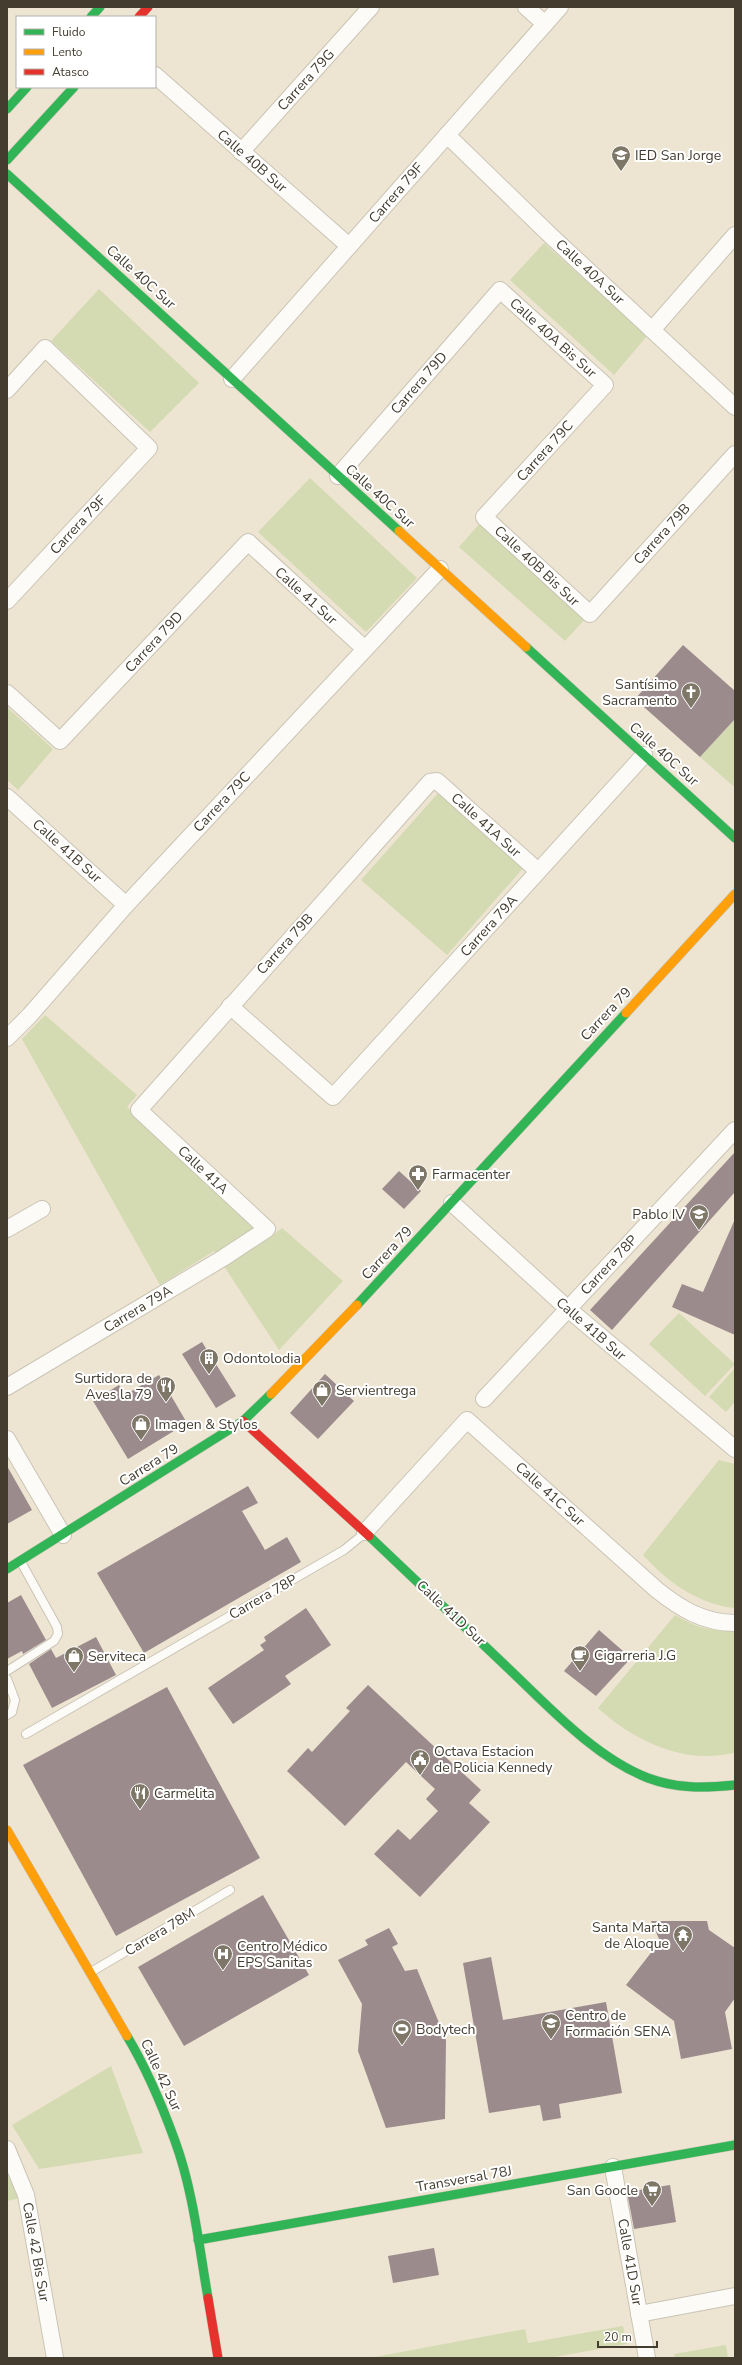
<svg xmlns="http://www.w3.org/2000/svg" width="742" height="2365" viewBox="0 0 742 2365" font-family="'Nunito Sans',sans-serif">
	<style>
		.green { fill: #d4dbb2 }
		.building { fill: #9b8b8c }
		.lines { fill: none; stroke-linecap: round; stroke-linejoin: round }
		.lane-casing { stroke: #cac4b5; stroke-width: 10 }
		.street-casing { stroke: #cac4b5; stroke-width: 18 }
		.fast-casing { stroke: #cac4b5; stroke-width: 10 }
		.slow-casing { stroke: #cac4b5; stroke-width: 10 }
		.jam-casing { stroke: #cac4b5; stroke-width: 10 }
		.lane { stroke: #fcfbf8; stroke-width: 8 }
		.street { stroke: #fcfbf8; stroke-width: 16 }
		.fast { stroke: #30b455; stroke-width: 9 }
		.slow { stroke: #ff9f0a; stroke-width: 9 }
		.jam { stroke: #e5322d; stroke-width: 9 }
		.labels { text-anchor: middle; dominant-baseline: central; stroke-width: 4; stroke-linejoin: round; paint-order: stroke }
		.street-label { font-size: 14px; fill: #433c2f; stroke: #fff }
		.poi-label { font-size: 14px; fill: #433c2f; stroke: #fff; text-anchor: start }
	</style>
	<rect width="100%" height="100%" fill="#ede5d2"/>
	<!-- green -->
	<g class="green">
		<path d="M544,243L647,336L614,375L510,280Z"/>
		<path d="M99,289L199,383L150,432L51,341Z"/>
		<path d="M310,478L417,578L366,632L258,532Z"/>
		<path d="M480,523L587,617L565,641L459,547Z"/>
		<path d="M7,707L53,749L18,790L7,780Z"/>
		<path d="M735,719V783L733,786L700,757Z"/>
		<path d="M439,792L525,866L447,955L361,880Z"/>
		<path d="M45,1015L137,1095L127,1107L268,1239L282,1228L343,1281L279,1350L214,1251L160,1285L22,1039Z"/>
		<path d="M679,1313L735,1364L705,1396L649,1344Z"/>
		<path d="M735,1368V1402L726,1412L709,1397Z"/>
		<path d="M719,1460L735,1464V1608C699,1605 666,1581 643,1555Z"/>
		<path d="M675,1615C697,1628 710,1631 735,1631V1753C726,1754 716,1756 707,1756C668,1757 626,1734 598,1708Z"/>
		<path d="M111,2066L143,2153L39,2169L12,2125Z"/>
		<path d="M7,2174L20,2198L7,2201Z"/>
		<path d="M623,2326L627,2344L549,2358H369L525,2329L528,2343Z"/>
		<path d="M726,2345L728,2358H675L674,2354Z"/>
	</g>
	<!-- building -->
	<g class="building">
		<path d="M683,645L735,691V719L700,757L635,699Z"/>
		<path d="M735,1152V1192L612,1330L590,1310Z"/>
		<path d="M399,1171L421,1191L404,1209L382,1189Z"/>
		<path d="M735,1219V1335L672,1307L682,1284L703,1292Z"/>
		<path d="M202,1342L236,1396L216,1408L182,1354Z"/>
		<path d="M325,1374L354,1401L318,1439L290,1413Z"/>
		<path d="M159,1375L187,1423L128,1459L93,1401L119,1385L125,1395Z"/>
		<path d="M7,1466L32,1510L7,1524Z"/>
		<path d="M248,1486L258,1503L242,1511L265,1550L287,1537L301,1562L144,1653L97,1573Z"/>
		<path d="M21,1595L46,1640L23,1654L22,1651L7,1659V1603Z"/>
		<path d="M306,1608L331,1645L285,1676L291,1684L233,1724L208,1688L264,1650L260,1645L266,1641L264,1637Z"/>
		<path d="M599,1630L631,1658L596,1696L564,1671Z"/>
		<path d="M96,1637L116,1675L52,1708L29,1664L51,1649L56,1658Z"/>
		<path d="M368,1685L481,1790L469,1803L490,1822L420,1897L374,1854L398,1829L410,1840L438,1811L426,1799L435,1789L406,1762L345,1826L287,1771L308,1748L312,1752L350,1711L346,1708Z"/>
		<path d="M167,1687L260,1858L116,1936L23,1765Z"/>
		<path d="M263,1895L309,1975L184,2046L138,1967Z"/>
		<path d="M651,1921H707L709,1930L735,1948V1998L725,2012L732,2049L681,2059L674,2021L626,1985L660,1941Z"/>
		<path d="M389,1928L398,1944L392,1947L405,1971L417,1969L446,2040L445,2119L386,2128L358,2051L362,2004L338,1960L368,1945L365,1940Z"/>
		<path d="M491,1957L503,2020L606,2002L622,2093L559,2104L561,2118L543,2121L540,2105L489,2113L463,1963Z"/>
		<path d="M670,2185L676,2222L634,2229L627,2192Z"/>
		<path d="M434,2248L439,2275L393,2283L388,2256Z"/>
	</g>
	<g class="lines">
		<defs>
			<g id="lane">
				<path d="M7,1671L54,1641L58,1634L57,1627L21,1562"/>
				<path d="M7,1679L15,1700L12,1712L7,1715"/>
				<path d="M26,1734L344,1550L365,1533"/>
				<path d="M91,1972L230,1890"/>
			</g>
			<g id="street">
				<path d="M526,7L545,24"/>
				<path d="M155,75L349,246"/>
				<path d="M447,135L551,236L735,407"/>
				<path d="M241,152L371,7"/>
				<path d="M652,330L735,235"/>
				<path d="M232,379L560,7"/>
				<path d="M7,390L45,348L149,448L7,601"/>
				<path d="M338,476L500,290L605,385L484,517L590,614L735,454"/>
				<path d="M7,693L60,741L248,542L365,649"/>
				<path d="M7,797L126,905"/>
				<path d="M230,1006L333,1097L644,755"/>
				<path d="M7,1038L30,1015L126,905L440,569"/>
				<path d="M452,1203L568,1309L735,1449"/>
				<path d="M7,1229L42,1209"/>
				<path d="M7,1387L223,1258L267,1229L139,1110L430,782L437,781L538,871"/>
				<path d="M484,1399L735,1130"/>
				<path d="M7,1439L63,1535"/>
				<path d="M365,1532L467,1420L657,1590C681,1609 704,1623 735,1623"/>
				<path d="M7,2149L26,2195L55,2358"/>
				<path d="M613,2167L647,2358"/>
				<path d="M639,2314L735,2296"/>
			</g>
			<g id="fast">
				<path d="M91,17L100,7"/>
				<path d="M7,109L27,87"/>
				<path d="M7,160L74,87"/>
				<path d="M7,174L399,531"/>
				<path d="M526,647L735,838"/>
				<path d="M357,1305L626,1013"/>
				<path d="M369,1536C416,1581 463,1625 510,1670C550,1708 596,1758 648,1778C677,1789 705,1788 735,1785"/>
				<path d="M7,1569L243,1421L271,1394"/>
				<path d="M127,2036C146,2068 162,2105 175,2141C193,2190 199,2246 208,2298"/>
				<path d="M198,2240L735,2145"/>
			</g>
			<g id="slow">
				<path d="M399,531L526,647"/>
				<path d="M626,1013L735,894"/>
				<path d="M271,1394L357,1305"/>
				<path d="M7,1830L127,2036"/>
			</g>
			<g id="jam">
				<path d="M139,17L148,7"/>
				<path d="M243,1421L369,1536"/>
				<path d="M208,2298L218,2358"/>
			</g>
		</defs>
		<!-- lane casing -->
		<use href="#lane" class="lane-casing"/>
		<!-- street casing -->
		<use href="#street" class="street-casing"/>
		<!-- fast casing -->
		<use href="#fast" class="fast-casing"/>
		<!-- slow casing -->
		<use href="#slow" class="slow-casing"/>
		<!-- jam casing -->
		<use href="#jam" class="jam-casing"/>
		<!-- lane -->
		<use href="#lane" class="lane"/>
		<!-- street -->
		<use href="#street" class="street"/>
		<!-- fast -->
		<use href="#fast" class="fast"/>
		<!-- slow -->
		<use href="#slow" class="slow"/>
		<!-- jam -->
		<use href="#jam" class="jam"/>
	</g>
	<!-- icons -->
	<defs>
		<symbol id="school-pin" viewBox="-11 -11 22 30"><path d="M0 17L-7.5 6A9.5 9.5 0 1 1 7.5 6Z" fill="#7e7768" stroke="#fff"/><path d="M0-5L7-2L0 1L-7-2ZM-4 1L0 2.5L4 1V4Q0 6-4 4Z" fill="#fff"/></symbol>
		<symbol id="church-pin" viewBox="-11 -11 22 30"><path d="M0 17L-7.5 6A9.5 9.5 0 1 1 7.5 6Z" fill="#7e7768" stroke="#fff"/><path d="M-1.2-6h2.4v3.5h3.3v2.4h-3.3V6h-2.4V-.1h-3.3v-2.4h3.3Z" fill="#fff"/></symbol>
		<symbol id="pharmacy-pin" viewBox="-11 -11 22 30"><path d="M0 17L-7.5 6A9.5 9.5 0 1 1 7.5 6Z" fill="#7e7768" stroke="#fff"/><path d="M-2-6h4v4h4v4h-4v4h-4v-4h-4v-4h4Z" fill="#fff"/></symbol>
		<symbol id="building-pin" viewBox="-11 -11 22 30"><path d="M0 17L-7.5 6A9.5 9.5 0 1 1 7.5 6Z" fill="#7e7768" stroke="#fff"/><path d="M-4-6H4V6H1V3H-1V6H-4ZM-2.5-4.3h1.7v1.8h-1.7ZM.8-4.3h1.7v1.8H.8ZM-2.5-1h1.7V.8h-1.7ZM.8-1h1.7V.8H.8Z" fill="#fff"/></symbol>
		<symbol id="restaurant-pin" viewBox="-11 -11 22 30"><path d="M0 17L-7.5 6A9.5 9.5 0 1 1 7.5 6Z" fill="#7e7768" stroke="#fff"/><path d="M-5-6h1v4h1v-4h1v4h1v-4h1v5L-1.5 .5V6h-2V.5L-5-1ZM5-6V6H3V1.5H1.5Q1.5-4 5-6Z" fill="#fff"/></symbol>
		<symbol id="shop-pin" viewBox="-11 -11 22 30"><path d="M0 17L-7.5 6A9.5 9.5 0 1 1 7.5 6Z" fill="#7e7768" stroke="#fff"/><path d="M-5-2.5h2.3a2.7 3.5 0 0 1 5.4 0H5L5.5 6h-11ZM-1.5-2.5h3a1.5 2.3 0 0 0-3 0Z" fill="#fff"/></symbol>
		<symbol id="cafe-pin" viewBox="-11 -11 22 30"><path d="M0 17L-7.5 6A9.5 9.5 0 1 1 7.5 6Z" fill="#7e7768" stroke="#fff"/><path d="M-5.5-4.5H6V0H3Q3 3.5 0 3.5H-2.5Q-5.5 3.5-5.5 0ZM3-3.2v2h1.7v-2ZM-6 4.5H4V6H-6Z" fill="#fff"/></symbol>
		<symbol id="civic-pin" viewBox="-11 -11 22 30"><path d="M0 17L-7.5 6A9.5 9.5 0 1 1 7.5 6Z" fill="#7e7768" stroke="#fff"/><path d="M-.6-6.5H3V-4.5H.6V-3L4-1V1h2V6H-6V1h2V-1L-.6-3ZM-1.2 2.5V6h2.4V2.5Z" fill="#fff"/></symbol>
		<symbol id="temple-pin" viewBox="-11 -11 22 30"><path d="M0 17L-7.5 6A9.5 9.5 0 1 1 7.5 6Z" fill="#7e7768" stroke="#fff"/><path d="M0-6L5-2H3V0L6.5 2.5H4V6H1.5V3h-3V6H-4V2.5H-6.5L-3 0V-2H-5Z" fill="#fff"/></symbol>
		<symbol id="hospital-pin" viewBox="-11 -11 22 30"><path d="M0 17L-7.5 6A9.5 9.5 0 1 1 7.5 6Z" fill="#7e7768" stroke="#fff"/><path d="M-5-5h3v3.5h4V-5h3V5h-3V1.5h-4V5h-3Z" fill="#fff"/></symbol>
		<symbol id="university-pin" viewBox="-11 -11 22 30"><path d="M0 17L-7.5 6A9.5 9.5 0 1 1 7.5 6Z" fill="#7e7768" stroke="#fff"/><path d="M0-5L7-2L0 1L-7-2ZM-4 1L0 2.5L4 1V4Q0 6-4 4Z" fill="#fff"/></symbol>
		<symbol id="stadium-pin" viewBox="-11 -11 22 30"><path d="M0 17L-7.5 6A9.5 9.5 0 1 1 7.5 6Z" fill="#7e7768" stroke="#fff"/><path d="M0-5a6.5 5 0 1 0 0 10a6.5 5 0 1 0 0-10ZM-3.5-1.8h7v3.6h-7Z" fill="#fff"/></symbol>
		<symbol id="supermarket-pin" viewBox="-11 -11 22 30"><path d="M0 17L-7.5 6A9.5 9.5 0 1 1 7.5 6Z" fill="#7e7768" stroke="#fff"/><path d="M-6-5.5h2.5l.6 2H6L4.5 2H-2.5L-4.4-4H-6ZM-1.5 3.2a1.3 1.3 0 1 0 .1 0ZM3 3.2a1.3 1.3 0 1 0 .1 0Z" fill="#fff"/></symbol>
	</defs>
	<g fill-rule="evenodd">
		<use href="#school-pin" x="610" y="144" width="22" height="30"/>
		<use href="#church-pin" x="680" y="681" width="22" height="30"/>
		<use href="#pharmacy-pin" x="407" y="1163" width="22" height="30"/>
		<use href="#school-pin" x="688" y="1203" width="22" height="30"/>
		<use href="#building-pin" x="198" y="1347" width="22" height="30"/>
		<use href="#restaurant-pin" x="155" y="1375" width="22" height="30"/>
		<use href="#shop-pin" x="311" y="1379" width="22" height="30"/>
		<use href="#shop-pin" x="130" y="1413" width="22" height="30"/>
		<use href="#cafe-pin" x="569" y="1644" width="22" height="30"/>
		<use href="#shop-pin" x="63" y="1645" width="22" height="30"/>
		<use href="#civic-pin" x="409" y="1748" width="22" height="30"/>
		<use href="#restaurant-pin" x="129" y="1782" width="22" height="30"/>
		<use href="#temple-pin" x="672" y="1924" width="22" height="30"/>
		<use href="#hospital-pin" x="212" y="1943" width="22" height="30"/>
		<use href="#university-pin" x="540" y="2012" width="22" height="30"/>
		<use href="#stadium-pin" x="391" y="2018" width="22" height="30"/>
		<use href="#supermarket-pin" x="641" y="2179" width="22" height="30"/>
	</g>
	<g class="labels">
		<!-- street labels -->
		<g class="street-label">
			<text transform="translate(306 80) rotate(-48)">Carrera 79G</text>
			<text transform="translate(252 161) rotate(41)">Calle 40B Sur</text>
			<text transform="translate(396 193) rotate(-49)">Carrera 79F</text>
			<text transform="translate(590 272) rotate(43)">Calle 40A Sur</text>
			<text transform="translate(141 277) rotate(42)">Calle 40C Sur</text>
			<text transform="translate(553 338) rotate(42)">Calle 40A Bis Sur</text>
			<text transform="translate(419 383) rotate(-49)">Carrera 79D</text>
			<text transform="translate(545 451) rotate(-48)">Carrera 79C</text>
			<text transform="translate(380 496) rotate(42)">Calle 40C Sur</text>
			<text transform="translate(78 525) rotate(-47)">Carrera 79F</text>
			<text transform="translate(662 534) rotate(-48)">Carrera 79B</text>
			<text transform="translate(537 566) rotate(43)">Calle 40B Bis Sur</text>
			<text transform="translate(306 596) rotate(42)">Calle 41 Sur</text>
			<text transform="translate(154 642) rotate(-47)">Carrera 79D</text>
			<text transform="translate(664 754) rotate(42)">Calle 40C Sur</text>
			<text transform="translate(222 802) rotate(-47)">Carrera 79C</text>
			<text transform="translate(486 825) rotate(42)">Calle 41A Sur</text>
			<text transform="translate(67 851) rotate(42)">Calle 41B Sur</text>
			<text transform="translate(489 926) rotate(-48)">Carrera 79A</text>
			<text transform="translate(285 944) rotate(-48)">Carrera 79B</text>
			<text transform="translate(606 1014) rotate(-47)">Carrera 79</text>
			<text transform="translate(203 1170) rotate(43)">Calle 41A</text>
			<text transform="translate(387 1253) rotate(-47)">Carrera 79</text>
			<text transform="translate(609 1265) rotate(-47)">Carrera 78P</text>
			<text transform="translate(138 1309) rotate(-31)">Carrera 79A</text>
			<text transform="translate(591 1329) rotate(41)">Calle 41B Sur</text>
			<text transform="translate(149 1465) rotate(-32)">Carrera 79</text>
			<text transform="translate(550 1494) rotate(42)">Calle 41C Sur</text>
			<text transform="translate(263 1597) rotate(-30)">Carrera 78P</text>
			<text transform="translate(451 1613) rotate(43)">Calle 41D Sur</text>
			<text transform="translate(160 1932) rotate(-31)">Carrera 78M</text>
			<text transform="translate(161 2075) rotate(65)">Calle 42 Sur</text>
			<text transform="translate(464 2179) rotate(-10)">Transversal 78J</text>
			<text transform="translate(36 2252) rotate(80)">Calle 42 Bis Sur</text>
			<text transform="translate(630 2262) rotate(80)">Calle 41D Sur</text>
		</g>
		<!-- poi labels -->
		<g class="poi-label">
			<text x="635" y="155">IED San Jorge</text>
			<text x="677" y="684" text-anchor="end">Santísimo<tspan x="677" dy="16">Sacramento</tspan></text>
			<text x="432" y="1174">Farmacenter</text>
			<text x="685" y="1214" text-anchor="end">Pablo IV</text>
			<text x="223" y="1358">Odontolodia</text>
			<text x="152" y="1378" text-anchor="end">Surtidora de<tspan x="152" dy="16">Aves la 79</tspan></text>
			<text x="336" y="1390">Servientrega</text>
			<text x="155" y="1424">Imagen &amp; Stylos</text>
			<text x="594" y="1655">Cigarreria J.G</text>
			<text x="88" y="1656">Serviteca</text>
			<text x="434" y="1751">Octava Estacion<tspan x="434" dy="16">de Policia Kennedy</tspan></text>
			<text x="154" y="1793">Carmelita</text>
			<text x="669" y="1927" text-anchor="end">Santa Marta<tspan x="669" dy="16">de Aloque</tspan></text>
			<text x="237" y="1946">Centro Médico<tspan x="237" dy="16">EPS Sanitas</tspan></text>
			<text x="565" y="2015">Centro de<tspan x="565" dy="16">Formación SENA</tspan></text>
			<text x="416" y="2029">Bodytech</text>
			<text x="638" y="2190" text-anchor="end">San Goocle</text>
		</g>
	</g>
	<!-- border -->
	<rect width="742" height="2365" fill="none" stroke="#433c2f" stroke-width="16"/>
	<!-- legend -->
	<rect x="16" y="16" width="140" height="72" fill="#ffffff" stroke="#b4b1ac"/>
	<rect x="24" y="29" width="20" height="6" fill="#30b455" stroke="#b4b1ac"/>
	<text x="52" y="36" font-size="12" fill="#433c2f">Fluido</text>
	<rect x="24" y="49" width="20" height="6" fill="#ff9f0a" stroke="#b4b1ac"/>
	<text x="52" y="56" font-size="12" fill="#433c2f">Lento</text>
	<rect x="24" y="69" width="20" height="6" fill="#e5322d" stroke="#b4b1ac"/>
	<text x="52" y="76" font-size="12" fill="#433c2f">Atasco</text>
	<!-- scale -->
	<path d="M598 2341v6h59v-6" fill="none" stroke="#433c2f" stroke-width="2"/>
	<text x="604" y="2341" font-size="12" fill="#433c2f" stroke="#ffffff" stroke-width="3" paint-order="stroke">20 m</text>
</svg>
